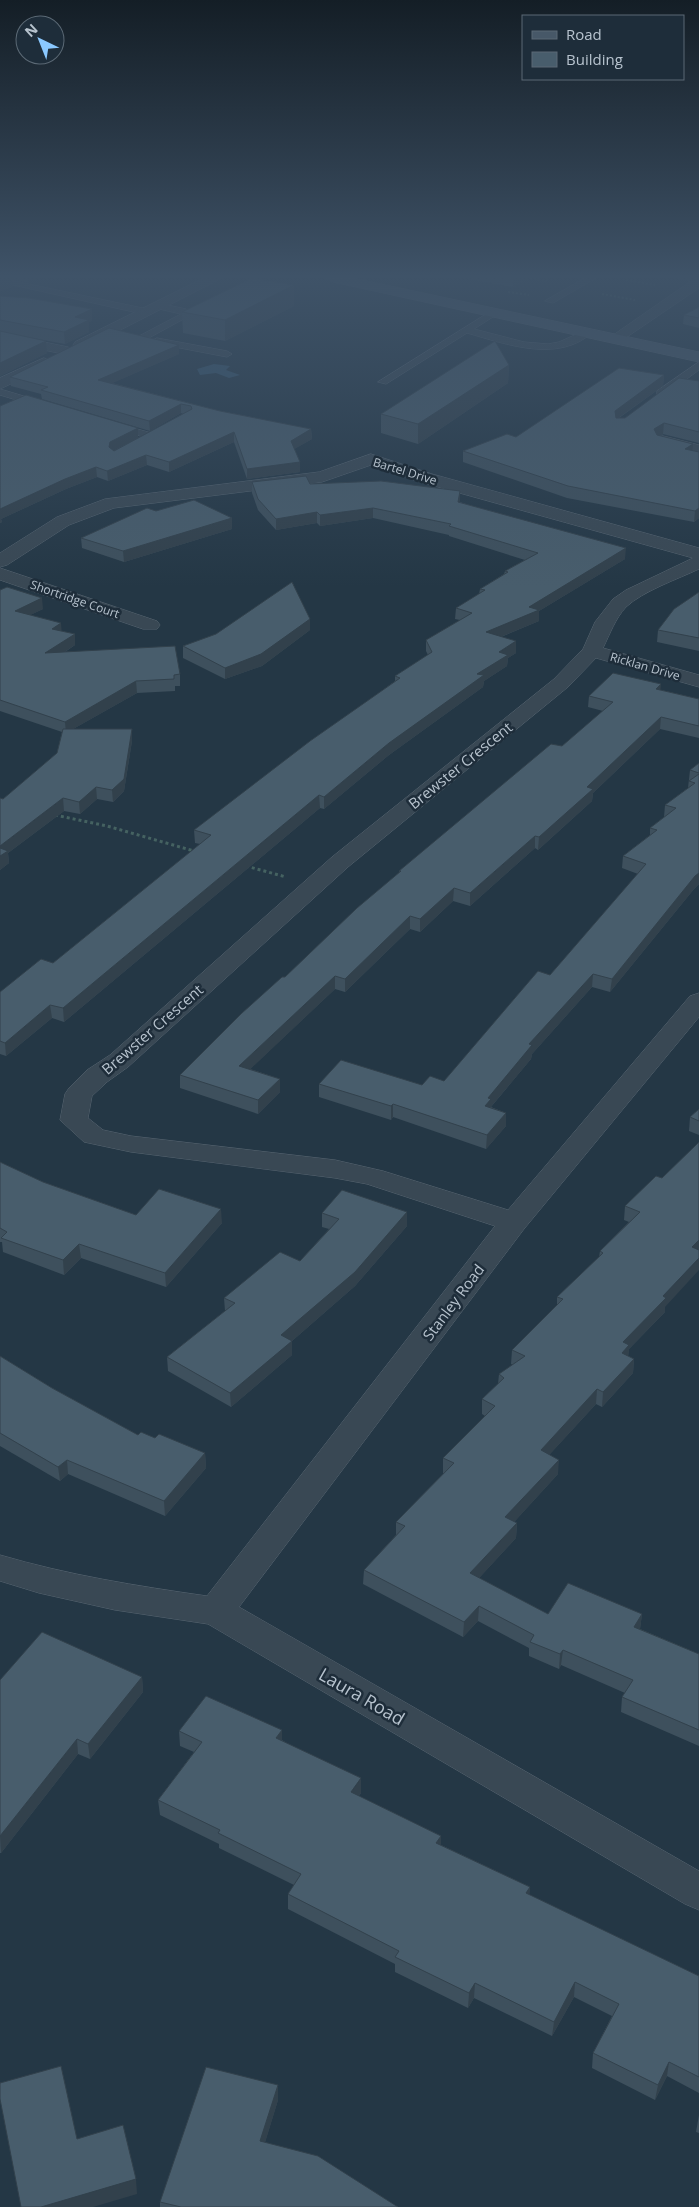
<svg xmlns="http://www.w3.org/2000/svg" width="699" height="2207" viewBox="0 0 699 2207" font-family="'Open Sans',sans-serif">
	<style>
		.water { fill: #36566e }
		.lines { fill: none; stroke-linecap: round; stroke-linejoin: round }
		.service-casing { stroke: #586672; stroke-width: 1 }
		.minor-casing { stroke: #586672; stroke-width: 1 }
		.secondary-casing { stroke: #586672; stroke-width: 1 }
		.path-far1 { stroke: #456261; stroke-width: 2; stroke-dasharray: 2 2; stroke-linecap: butt }
		.path { stroke: #456261; stroke-width: 3; stroke-dasharray: 3 3; stroke-linecap: butt }
		.service { fill: #394854; fill-rule: evenodd }
		.minor { fill: #394854; fill-rule: evenodd }
		.secondary { fill: #475868; fill-rule: evenodd }
		.wall { fill: #3e505d }
		.shaded-wall { fill: #32414c }
		.building { fill: #485d6c; stroke: #32414c }
		.labels { text-anchor: middle; dominant-baseline: central; stroke-width: 5; stroke-linejoin: round; paint-order: stroke }
		.far-street-label { font-size: 12px; fill: #b7c3ce; stroke: #1e2d3a }
		.street-label { font-size: 15px; fill: #b7c3ce; stroke: #1e2d3a }
		.near-street-label { font-size: 18px; fill: #b7c3ce; stroke: #1e2d3a }
	</style>
	<rect width="100%" height="100%" fill="#243745"/>
	<!-- water -->
	<path class="water" d="M214,364L230,366L226,370L240,375L229,378L216,373L200,375L197,369Z"/>
	<g class="lines">
		<defs>
			<g id="service">
				<path d="M0,278L147,309L152,312L147,315L0,282Z"/>
				<path d="M585,278H596L553,303L545,301Z"/>
				<path d="M158,303L186,309L191,315L145,340H139V336L181,314L155,308L153,306Z"/>
				<path d="M493,310L498,313L496,315L474,329L524,342L548,344L559,342L588,329L593,332C558,364 506,344 467,333L386,384L378,382Z"/>
				<path d="M157,338L227,351L232,354L227,357L154,343L152,341Z"/>
				<path d="M699,362V370L665,395H657V391Z"/>
				<path d="M0,389L47,403L48,405L43,408L0,395Z"/>
				<path d="M116,423L155,434L156,436L151,439L112,428V424Z"/>
			</g>
			<g id="minor">
				<path d="M204,278H222L85,348H75L73,345L75,342Z"/>
				<path d="M699,278V288L621,341H611L609,338L694,279Z"/>
				<path d="M0,333L68,347L75,351L68,355L0,341Z"/>
				<path d="M44,358L49,360L52,363L49,366L0,389V378Z"/>
				<path d="M663,436L699,445V455L657,444L655,441L657,438Z"/>
				<path d="M371,454L432,474L699,548V569C678,579 643,591 626,607C615,619 610,634 603,648L699,675V687L596,658L568,687L348,867L128,1067L107,1082L92,1096L88,1118L103,1130L131,1136L335,1160L383,1171L508,1210L690,996L699,993V1017L524,1229L239,1607L699,1871V1910L685,1904L208,1624L115,1610L39,1593L0,1581V1555C68,1575 137,1586 207,1596L495,1226L367,1184L335,1178L131,1152L84,1142L60,1120L65,1094L69,1088L87,1070L110,1055L332,857L554,679L583,649L595,622L613,599L626,590L693,558L420,482L371,465L322,482L114,508L69,525L7,565L0,567V553L57,517L105,499L319,472Z"/>
				<path d="M0,568L157,621L160,625L157,629H143L0,580Z"/>
			</g>
			<path id="secondary" d="M326,278H353L699,352V362L333,282Z"/>
		</defs>
		<!-- service casing -->
		<use href="#service" class="service-casing"/>
		<!-- minor casing -->
		<use href="#minor" class="minor-casing"/>
		<!-- secondary casing -->
		<use href="#secondary" class="secondary-casing"/>
		<!-- path-far1 -->
		<g class="path-far1">
			<path d="M530,278L547,281"/>
			<path d="M626,280L655,285"/>
			<path d="M508,292L529,295"/>
			<path d="M602,294L635,300"/>
		</g>
		<!-- path -->
		<g class="path">
			<path d="M55,815L107,826L194,851"/>
			<path d="M246,866L286,877"/>
		</g>
		<!-- service -->
		<use href="#service" class="service"/>
		<!-- minor -->
		<use href="#minor" class="minor"/>
		<!-- secondary -->
		<use href="#secondary" class="secondary"/>
	</g>
	<!-- wall -->
	<g class="wall">
		<path d="M0,278H38L27,282L12,279L13,287L0,291Z"/>
		<path d="M462,278H529L513,287Z"/>
		<path d="M676,278H694L688,281Z"/>
		<path d="M294,285V306L225,341L183,333L182,312Z"/>
		<path d="M0,296L92,321L89,322V332L65,344L22,336L46,341L47,353L0,376Z"/>
		<path d="M699,307V328L683,324L684,315Z"/>
		<path d="M179,354L112,383L220,411L311,429L312,439L294,449L300,472L247,479L234,442L169,472L147,465L108,481L97,477L66,489L1,519L2,522L0,523V406L138,438L183,414L181,413L150,431L42,399L41,394L11,386L10,377Z"/>
		<path d="M509,365L508,383L418,444L381,433V414Z"/>
		<path d="M664,375L663,386L619,418H625L699,381V443L663,434L661,436L693,451L699,452V518L694,522L567,498L463,462V451L516,437Z"/>
		<path d="M252,482L310,484L460,502L625,559L539,611V621L501,637L516,653L508,658L507,666L484,681L483,687L389,755L324,809L320,808L64,1022L52,1018L6,1056L0,1054V992L53,963L200,844L195,843L194,830L395,681V676L428,655L426,651V640L460,620L455,619L456,608L479,594L480,589L504,574L505,571L525,560L449,536V535L373,518L320,526L317,523L276,530L258,510L252,493Z"/>
		<path d="M156,511L232,518V529L124,562L82,548L81,538Z"/>
		<path d="M0,590L43,609L30,615L61,631L75,634V645L65,652L180,674V686H175V691L137,693L73,729L132,741L124,791L113,802L97,799L80,814L64,811L8,853L9,863L0,870V798L3,799L57,753L62,732L0,711Z"/>
		<path d="M699,592V651L657,642L658,630Z"/>
		<path d="M310,630L262,666L225,679L183,658V646Z"/>
		<path d="M661,690L699,699V738L660,729L593,793L592,801L538,850L535,848L470,906L453,901L420,932L410,929L345,992L335,989L250,1069L280,1079V1092L258,1114L180,1088V1075L399,873V871L562,746L603,711L588,707L589,696Z"/>
		<path d="M699,763V884L694,889L610,992L592,987L532,1054L531,1059L491,1107L506,1113V1126L486,1149L393,1117L391,1120L319,1097V1084L422,1085L444,1081L550,975L638,874L622,868L623,856L650,835V828L664,817L665,805L688,788L690,770Z"/>
		<path d="M699,1109V1135L689,1131L690,1117Z"/>
		<path d="M0,1162L43,1182L136,1215L222,1223L166,1287L81,1258L64,1275L3,1252L2,1242H0Z"/>
		<path d="M656,1176L665,1307V1312L629,1349L628,1356L634,1359L633,1373L602,1407L596,1404L549,1455L558,1474L514,1522L517,1523L516,1538L479,1578L548,1614H642L640,1629L699,1654V1746L621,1712L622,1697L625,1693L561,1665L559,1669L529,1656V1648L478,1621L463,1637L363,1584L364,1570L396,1535V1522L444,1473H443V1458L485,1416L482,1414V1399L498,1384L499,1374L513,1365L511,1364L512,1350L557,1305V1297L599,1257L600,1251L629,1222L624,1220L625,1206Z"/>
		<path d="M407,1212V1226L355,1286L292,1341V1355L231,1407L168,1371L167,1357L225,1311L224,1298L300,1261L329,1229L322,1227V1213Z"/>
		<path d="M0,1356L52,1388L138,1435L155,1438L205,1453L206,1468L165,1516L68,1474L60,1481L0,1446Z"/>
		<path d="M142,1677L143,1692L90,1759L78,1754L1,1853H0V1680Z"/>
		<path d="M282,1730V1740L361,1793L359,1796L441,1836V1845L530,1887L529,1895L699,1976V2093L667,2076L655,2100L592,2068L593,2053L612,2016L574,1997L552,2036L474,1998L468,2008L395,1972V1964L288,1909V1894L294,1885L219,1848V1844L160,1815L158,1800L194,1752L180,1746L179,1731Z"/>
		<path d="M278,2085V2100L265,2142L398,2207H160V2202Z"/>
		<path d="M699,2115V2133L696,2132Z"/>
	</g>
	<!-- shaded-wall -->
	<g class="shaded-wall">
		<path d="M5,278H12L13,287L0,291V280Z"/>
		<path d="M27,278H38L27,282Z"/>
		<path d="M513,278H529L513,287Z"/>
		<path d="M294,285V306L225,341V320Z"/>
		<path d="M92,309V321L89,322V332L65,344L64,332L75,317Z"/>
		<path d="M46,341L47,353L0,376V363Z"/>
		<path d="M179,345V354L99,389L98,380Z"/>
		<path d="M509,365L508,383L418,444V424Z"/>
		<path d="M664,375L663,386L614,421L615,411Z"/>
		<path d="M181,404V413L150,431L149,421Z"/>
		<path d="M664,423L663,434L653,440L654,429Z"/>
		<path d="M138,428V438L111,452L109,447L110,442Z"/>
		<path d="M311,429L312,439L291,451V441Z"/>
		<path d="M234,432V442L169,472V462Z"/>
		<path d="M693,444L692,455L685,449Z"/>
		<path d="M146,455L147,465L108,481L107,471Z"/>
		<path d="M300,462V472L247,479V469Z"/>
		<path d="M96,467L97,477L66,489L1,519L2,522L0,523V509L65,479Z"/>
		<path d="M460,491V501L458,512V502Z"/>
		<path d="M373,508V518L320,526V515Z"/>
		<path d="M699,508V518L694,522L695,511Z"/>
		<path d="M317,512V523L276,530V519Z"/>
		<path d="M232,518V529L124,562L123,551Z"/>
		<path d="M626,548L625,559L539,611V621L486,643V632Z"/>
		<path d="M42,598L43,609L16,622L15,611Z"/>
		<path d="M310,619V630L262,666L225,679V668Z"/>
		<path d="M61,623L62,635L52,629Z"/>
		<path d="M75,634V645L46,664L45,653Z"/>
		<path d="M516,641V653L508,658L507,666L484,681L483,687L389,755L324,809V797L389,743L477,674L499,652Z"/>
		<path d="M136,681L137,693L66,733L65,722Z"/>
		<path d="M661,684L660,696L656,689Z"/>
		<path d="M661,717L660,729L593,793L592,801L538,850L539,837L587,787Z"/>
		<path d="M132,729V741L124,791L113,802L112,790Z"/>
		<path d="M96,787L97,799L80,814L79,802Z"/>
		<path d="M319,795L320,808L64,1022L63,1008Z"/>
		<path d="M63,798L64,811L8,853L9,863L0,870V846Z"/>
		<path d="M535,836V848L470,906V893Z"/>
		<path d="M699,873V884L694,889L610,992L612,979L695,876Z"/>
		<path d="M454,888L453,901L420,932V919Z"/>
		<path d="M410,916V929L345,992V979Z"/>
		<path d="M593,974L592,987L532,1054L531,1059L490,1108L485,1106L488,1098L529,1044Z"/>
		<path d="M335,976V989L240,1079L239,1066Z"/>
		<path d="M50,1005L52,1018L6,1056L5,1043Z"/>
		<path d="M280,1079V1092L258,1114V1100Z"/>
		<path d="M393,1104V1117L391,1120V1106Z"/>
		<path d="M506,1113V1126L486,1149L487,1135Z"/>
		<path d="M221,1209L222,1223L166,1287L165,1273Z"/>
		<path d="M407,1212V1226L355,1286L292,1341V1355L231,1407L230,1393L281,1335Z"/>
		<path d="M699,1240V1253L692,1247Z"/>
		<path d="M79,1244L81,1258L64,1275L63,1260Z"/>
		<path d="M699,1258V1270L665,1307V1312L629,1349L628,1360L620,1367L623,1342L663,1296Z"/>
		<path d="M634,1359L633,1373L602,1407L603,1392Z"/>
		<path d="M597,1389L596,1404L540,1465L541,1450Z"/>
		<path d="M205,1453L206,1468L165,1516L164,1501Z"/>
		<path d="M67,1460L68,1474L60,1481L58,1467Z"/>
		<path d="M559,1460L558,1474L505,1532V1517Z"/>
		<path d="M517,1523L516,1538L470,1588V1573Z"/>
		<path d="M479,1606L478,1621L463,1637L464,1622Z"/>
		<path d="M642,1614L640,1629L632,1642L634,1627Z"/>
		<path d="M563,1650L561,1665L559,1669L560,1654Z"/>
		<path d="M142,1677L143,1692L90,1759L88,1744Z"/>
		<path d="M282,1730V1745L276,1738Z"/>
		<path d="M77,1739L78,1754L1,1853L0,1836Z"/>
		<path d="M361,1778V1793L351,1807V1792Z"/>
		<path d="M441,1836V1851L436,1843Z"/>
		<path d="M530,1887L529,1902L526,1893Z"/>
		<path d="M575,1982L574,1997L552,2036L554,2022Z"/>
		<path d="M475,1983L474,1998L468,2008L469,1993Z"/>
		<path d="M669,2062L667,2076L655,2100L658,2085Z"/>
		<path d="M278,2085V2100L261,2156L260,2141Z"/>
		<path d="M136,2179L137,2194L93,2207H41Z"/>
	</g>
	<!-- building -->
	<g class="building">
		<path d="M252,278L294,285L225,320L182,312Z"/>
		<path d="M0,296L29,298L92,309L75,317L89,320L64,332L0,320Z"/>
		<path d="M699,307V318L684,315Z"/>
		<path d="M109,328L179,345L98,380L220,411L311,429L291,441L300,462L247,469L234,432L169,462L146,455L107,471L96,467L65,479L0,509V406L26,395L138,428L110,442L109,447L114,451L192,409L191,406L181,404L149,421L41,390L48,387L10,377Z"/>
		<path d="M0,331L46,341L0,363Z"/>
		<path d="M495,341L509,365L418,424L381,414Z"/>
		<path d="M619,368L664,375L615,411L616,418H625L679,378L699,381V432L664,423L654,429L657,435L693,444L685,449L699,452V508L695,511L568,486L463,451L507,434L516,437Z"/>
		<path d="M306,476L310,484L381,481L460,491L458,502L626,548L529,607L539,610L486,632L516,641L499,652L508,655L477,674L484,675L389,743L324,797L319,795L63,1008L50,1005L5,1043L0,1041V992L41,959L53,963L211,835L194,830L310,741L400,678L395,676L432,652L426,640L472,613L456,608L485,590L480,589L508,572L505,571L538,553L449,526L451,524L373,508L320,515L317,512L276,519L258,499L252,482Z"/>
		<path d="M194,500L232,518L123,551L81,538L147,508L156,511Z"/>
		<path d="M292,582L310,619L261,654L225,668L183,646L216,634Z"/>
		<path d="M7,587L42,598L15,611L61,623L52,629L75,634L45,653L175,646L180,674L174,675V679L136,681L65,722L0,700V590Z"/>
		<path d="M699,592V638L658,630L674,609Z"/>
		<path d="M613,673L661,684L656,689L699,699V726L661,717L587,787L593,789L539,837L535,836L470,893L454,888L420,919L410,916L345,979L335,976L239,1066L280,1079L258,1100L180,1075L242,1013L282,977H285L357,908L401,871H399L551,744L562,746L613,702L589,696Z"/>
		<path d="M63,729H132L124,779L112,790L96,787L79,802L63,798L0,846V798L3,799L57,753Z"/>
		<path d="M699,763V773L690,770Z"/>
		<path d="M699,774V873L695,876L612,979L593,974L529,1044L532,1045L488,1098L491,1099L485,1106L506,1113L487,1135L393,1104L391,1106L319,1084L341,1060L422,1085L430,1076L444,1081L538,971L550,975L646,864L623,856L657,830L650,828L676,808L665,805L695,783L689,781Z"/>
		<path d="M0,848L8,851L0,856Z"/>
		<path d="M699,1109V1121L690,1117Z"/>
		<path d="M699,1142V1240L692,1247L699,1250V1258L663,1296L666,1298L623,1342L629,1345L622,1353L634,1359L603,1392L597,1389L541,1450L559,1460L505,1517L517,1523L470,1573L548,1614L568,1583L642,1614L634,1627L699,1654V1730L622,1697L633,1680L563,1650L560,1654L530,1642L534,1635L479,1606L464,1622L364,1570L405,1526L396,1522L454,1463L443,1458L495,1406L482,1399L504,1378L499,1374L525,1356L512,1350L563,1299L557,1297L603,1253L600,1251L640,1212L625,1206L656,1176L662,1178Z"/>
		<path d="M0,1162L43,1182L136,1215L159,1189L221,1209L165,1273L79,1244L63,1260L1,1238L7,1232L0,1228Z"/>
		<path d="M342,1190L407,1212L355,1272L281,1335L292,1341L230,1393L167,1357L235,1303L224,1298L280,1252L300,1261L339,1219L322,1213Z"/>
		<path d="M0,1356L52,1388L138,1435L141,1432L155,1438L159,1434L205,1453L164,1501L67,1460L58,1467L0,1433Z"/>
		<path d="M42,1632L142,1677L88,1744L77,1739L0,1836V1680Z"/>
		<path d="M206,1696L282,1730L276,1738L361,1778L351,1792L441,1836L436,1843L530,1887L526,1893L699,1976V2077L669,2062L658,2085L593,2053L619,2004L575,1982L554,2022L475,1983L469,1993L395,1957L399,1951L288,1894L301,1874L218,1833L220,1830L158,1800L202,1742L179,1731Z"/>
		<path d="M61,2066L77,2139L123,2125L136,2179L41,2207H21L0,2099V2083Z"/>
		<path d="M206,2067L278,2085L260,2141L318,2156L398,2207H181L160,2202Z"/>
	</g>
	<!-- sky -->
	<linearGradient id="sky" x2="0" y2="1"><stop stop-color="#141e26"/><stop offset="0.47" stop-color="#3f5368"/><stop offset="1" stop-color="#3f5368" stop-opacity="0"/></linearGradient>
	<rect width="699" height="587" fill="url(#sky)"/>
	<g class="labels">
		<!-- far-street labels -->
		<g class="far-street-label">
			<text transform="translate(405 471) rotate(17)">Bartel Drive</text>
			<text transform="translate(75 599) rotate(19)">Shortridge Court</text>
			<text transform="translate(645 666) rotate(16)">Ricklan Drive</text>
		</g>
		<!-- street labels -->
		<g class="street-label">
			<text transform="translate(460 765) rotate(-39)">Brewster Crescent</text>
			<text transform="translate(152 1029) rotate(-41)">Brewster Crescent</text>
			<text transform="translate(453 1302) rotate(-53)">Stanley Road</text>
		</g>
		<!-- near-street labels -->
		<g class="near-street-label">
			<text transform="translate(362 1696) rotate(30)">Laura Road</text>
		</g>
	</g>
	<!-- legend -->
	<rect x="522" y="15" width="162" height="65" fill="#1e2d3a" stroke="#5b6975"/>
	<rect x="532" y="31" width="25" height="8" fill="#475868" stroke="#5b6975"/>
	<text x="566" y="40" font-size="15" fill="#b7c3ce">Road</text>
	<rect x="532" y="52" width="25" height="15" fill="#485d6c" stroke="#5b6975"/>
	<text x="566" y="65" font-size="15" fill="#b7c3ce">Building</text>
	<!-- north arrow -->
	<g transform="translate(40 40) rotate(317)"><circle r="24" fill="#1e2d3a" stroke="#5b6975"/>
	<path d="M0-4L9 19L0 12L-9 19Z" fill="#8ac8ff"/>
	<text y="-8" font-size="14" font-weight="bold" text-anchor="middle" fill="#b7c3ce">N</text>
	</g>
</svg>
